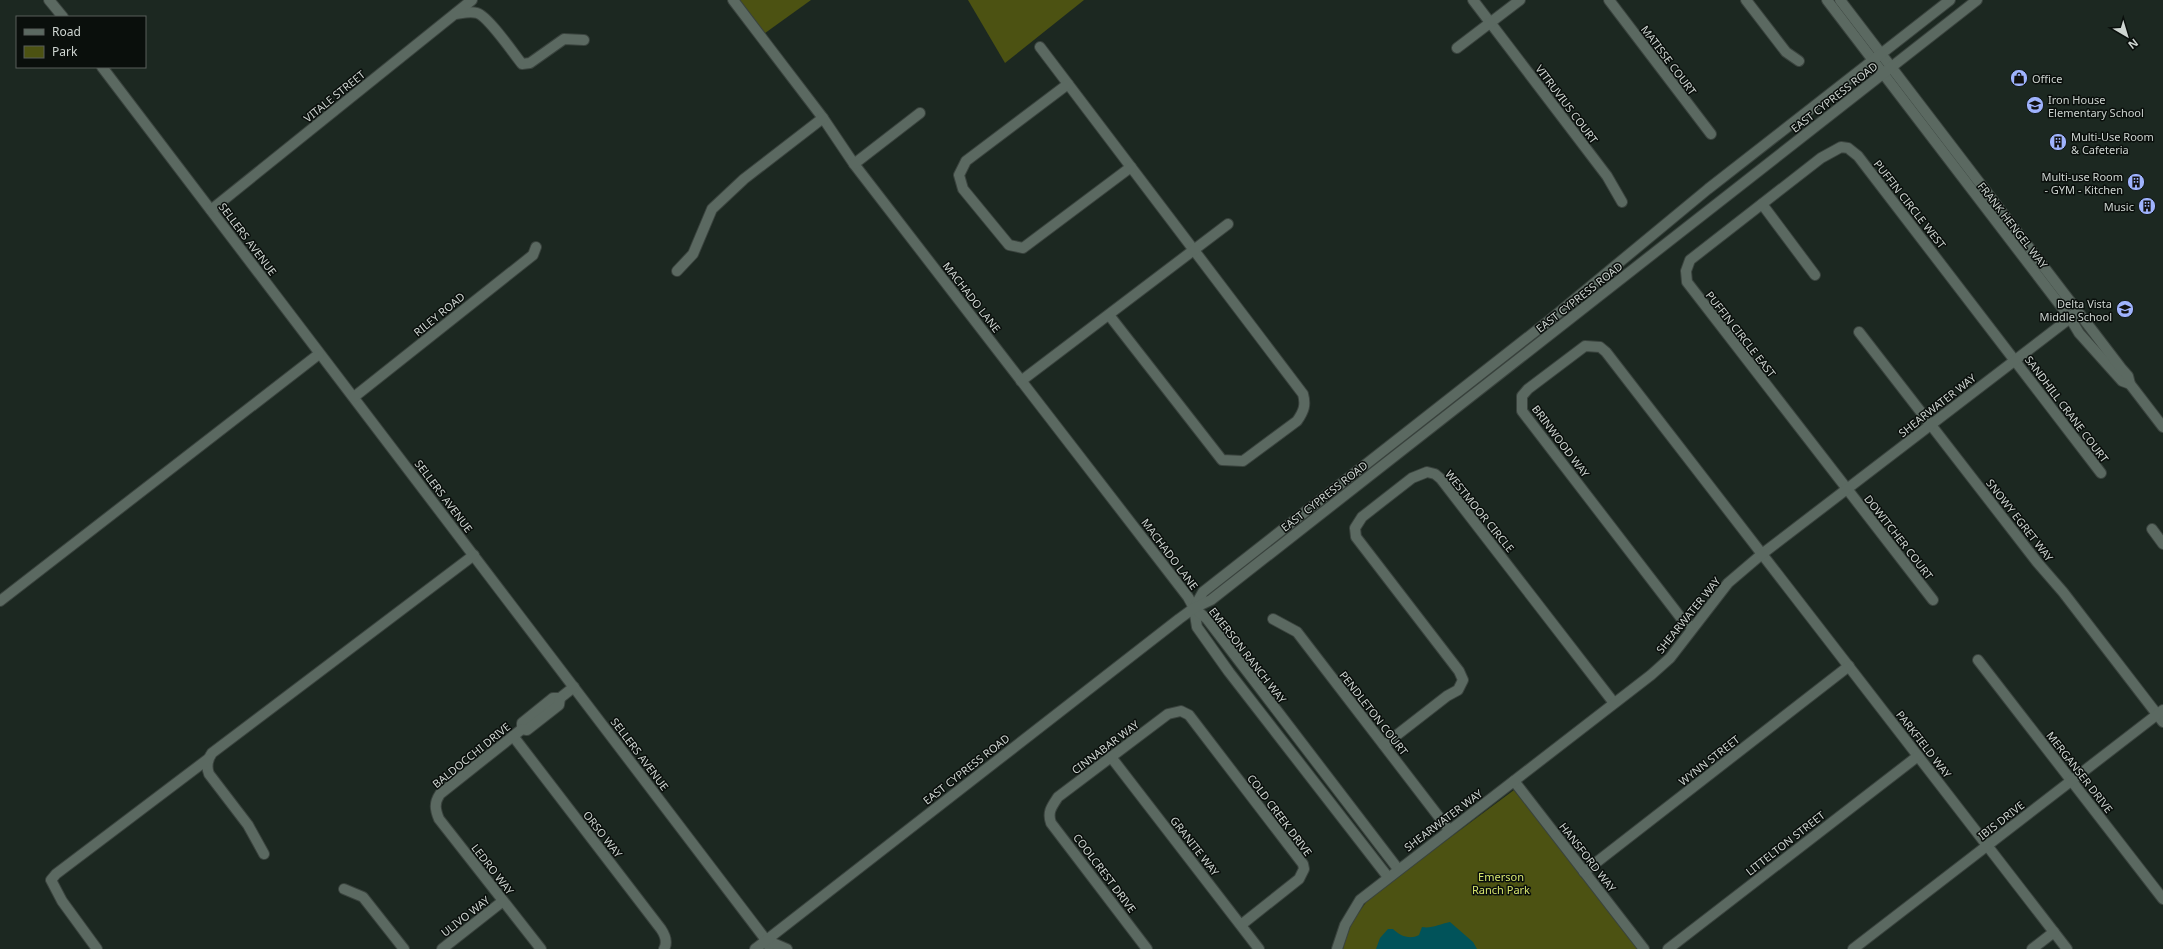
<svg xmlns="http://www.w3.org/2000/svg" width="2163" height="949" viewBox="0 0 2163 949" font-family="'Noto Sans',sans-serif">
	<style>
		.green { fill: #4c5212 }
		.water { fill: #01535a }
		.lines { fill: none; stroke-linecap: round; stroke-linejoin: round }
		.minor-casing { stroke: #3a433e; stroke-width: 12 }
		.minor { stroke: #5b6961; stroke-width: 10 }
		.labels { text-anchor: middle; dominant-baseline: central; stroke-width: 3; stroke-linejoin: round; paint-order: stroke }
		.street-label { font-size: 11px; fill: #ced5d1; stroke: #0a0f0c }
		.poi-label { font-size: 11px; fill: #ced5d1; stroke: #0a0f0c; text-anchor: start }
		.park-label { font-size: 11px; fill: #d7e56e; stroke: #0a0f0c }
	</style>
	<rect width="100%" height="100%" fill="#1c2821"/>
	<!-- green -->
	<g class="green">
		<path d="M730,0H811L761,36Z"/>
		<path d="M968,0H1084L1005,63Z"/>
		<path d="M1514,790L1639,949H1343L1347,929L1369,898Z"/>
	</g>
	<!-- water -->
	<path class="water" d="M1450,922L1473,942L1477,949H1376L1380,938L1388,929H1393C1400,936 1410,940 1419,935L1422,927C1431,929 1440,924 1450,922Z"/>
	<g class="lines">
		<defs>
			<g id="minor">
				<path d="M49,0L63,17"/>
				<path d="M733,0L823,118L854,164L1188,597L1194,608L1197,627L1229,672L1388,877"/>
				<path d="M1473,0L1607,176L1622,202"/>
				<path d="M1609,0L1711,134"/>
				<path d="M1746,0L1786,52L1799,61"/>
				<path d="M1827,0L2070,318L2079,333L2122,381L2130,384"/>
				<path d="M1840,0L2121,368L2128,376L2130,384L2163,427"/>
				<path d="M455,14C463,13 470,11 477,13C488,16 514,54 522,64L530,63L564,39L584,40"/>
				<path d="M1040,47L1303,394C1306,405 1304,411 1297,421L1243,461L1222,460L1109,315"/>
				<path d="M1457,48L1520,0"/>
				<path d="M102,67L766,940L770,949"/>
				<path d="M1068,84L966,161L959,175L963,189L1009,245L1023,248L1131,167"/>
				<path d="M854,164L920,113"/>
				<path d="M1762,204L1815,275"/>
				<path d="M211,210L472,0"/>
				<path d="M677,271L693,254L712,209L744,179L823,118"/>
				<path d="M1859,332L2037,562L2063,592L2163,722"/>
				<path d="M1021,381L1228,224"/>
				<path d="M354,397L533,255L536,247"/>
				<path d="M2152,529L2163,544"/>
				<path d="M1933,600L1687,282L1686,271L1690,260L1821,158L1841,147L1848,148L1858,156L2101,473"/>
				<path d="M0,601L319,354"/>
				<path d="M1194,608L1203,592L1546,323L1708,189L1950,0"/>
				<path d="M1194,608L1207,619L1398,869"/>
				<path d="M1273,619L1297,632L1449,830"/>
				<path d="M1692,627L1681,618L1522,411V396L1528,389L1585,346L1600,347L1606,352L2067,949"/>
				<path d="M1978,660L2163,899"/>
				<path d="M522,729V723L553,698H560L574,687"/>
				<path d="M513,736L661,929C665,935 668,942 664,949"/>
				<path d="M1384,745L1447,696L1458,690L1463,680L1459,671L1356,537L1355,528L1362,517L1412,478L1427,472L1435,474L1441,479L1614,703"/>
				<path d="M1111,757L1259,949"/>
				<path d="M1514,781L1644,949"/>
				<path d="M264,854L248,825L209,774C206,766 207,760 212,753L474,555"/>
				<path d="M1584,872L1849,666"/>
				<path d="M344,889L363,897L404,949"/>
				<path d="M766,940L787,949"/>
				<path d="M97,949L62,901L51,880L56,874L208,759"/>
				<path d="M442,949L503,901"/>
				<path d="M541,949L439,819C435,809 434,803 440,794L522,729L527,730L559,705L560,698"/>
				<path d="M755,949L1179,619L1194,608L1211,600L1977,0"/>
				<path d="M1147,949L1051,823C1047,812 1052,806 1058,797L1168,714L1181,711L1189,715L1303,864L1304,869L1299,879L1241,925"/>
				<path d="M1337,949L1345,925L1360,900L1651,675L1670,658L1728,583L1762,554L2078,312"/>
				<path d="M1668,949L1918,756"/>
				<path d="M1853,949L2163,710"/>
				<path d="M2032,949L2054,932"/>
			</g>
		</defs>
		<!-- minor casing -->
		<use href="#minor" class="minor-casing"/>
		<!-- minor -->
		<use href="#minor" class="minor"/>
	</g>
	<!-- icons -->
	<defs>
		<symbol id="shop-disc" viewBox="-11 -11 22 22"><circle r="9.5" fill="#9fb3fd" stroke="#0a0f0c"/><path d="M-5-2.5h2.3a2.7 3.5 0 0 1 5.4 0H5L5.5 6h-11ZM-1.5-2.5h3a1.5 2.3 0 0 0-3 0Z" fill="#111"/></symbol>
		<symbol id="school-disc" viewBox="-11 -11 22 22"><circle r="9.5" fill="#9fb3fd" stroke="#0a0f0c"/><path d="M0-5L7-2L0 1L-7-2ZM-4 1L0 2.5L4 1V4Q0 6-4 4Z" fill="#111"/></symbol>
		<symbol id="building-disc" viewBox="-11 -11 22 22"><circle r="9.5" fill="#9fb3fd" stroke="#0a0f0c"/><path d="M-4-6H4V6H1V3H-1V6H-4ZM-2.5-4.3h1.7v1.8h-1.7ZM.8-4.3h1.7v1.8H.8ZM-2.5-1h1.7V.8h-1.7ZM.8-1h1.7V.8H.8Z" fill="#111"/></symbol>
	</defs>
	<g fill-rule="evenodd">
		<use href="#shop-disc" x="2009" y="68" width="20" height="20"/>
		<use href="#school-disc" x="2025" y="95" width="20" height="20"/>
		<use href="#building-disc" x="2048" y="132" width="20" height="20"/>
		<use href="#building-disc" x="2126" y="172" width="20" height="20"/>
		<use href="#building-disc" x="2137" y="196" width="20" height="20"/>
		<use href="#school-disc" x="2115" y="299" width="20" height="20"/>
	</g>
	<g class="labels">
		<!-- street labels -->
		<g class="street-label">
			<text transform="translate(1669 60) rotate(53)">MATISSE COURT</text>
			<text transform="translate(334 96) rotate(-39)">VITALE STREET</text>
			<text transform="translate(1834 97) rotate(-38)">EAST CYPRESS ROAD</text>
			<text transform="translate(1567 104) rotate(53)">VITRUVIUS COURT</text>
			<text transform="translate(1910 204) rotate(52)">PUFFIN CIRCLE WEST</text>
			<text transform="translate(2013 225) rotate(52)">FRANK HENGEL WAY</text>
			<text transform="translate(248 239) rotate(53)">SELLERS AVENUE</text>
			<text transform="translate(972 297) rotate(52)">MACHADO LANE</text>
			<text transform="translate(1579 297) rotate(-38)">EAST CYPRESS ROAD</text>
			<text transform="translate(439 314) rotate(-39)">RILEY ROAD</text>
			<text transform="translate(1741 334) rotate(52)">PUFFIN CIRCLE EAST</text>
			<text transform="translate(1937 405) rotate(-38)">SHEARWATER WAY</text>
			<text transform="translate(2067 409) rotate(53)">SANDHILL CRANE COURT</text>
			<text transform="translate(1561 441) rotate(53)">BRINWOOD WAY</text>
			<text transform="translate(444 496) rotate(53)">SELLERS AVENUE</text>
			<text transform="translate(1324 496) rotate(-38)">EAST CYPRESS ROAD</text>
			<text transform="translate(1480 511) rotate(51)">WESTMOOR CIRCLE</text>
			<text transform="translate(2020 520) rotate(52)">SNOWY EGRET WAY</text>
			<text transform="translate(1899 537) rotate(52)">DOWITCHER COURT</text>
			<text transform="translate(1170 554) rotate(53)">MACHADO LANE</text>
			<text transform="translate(1688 615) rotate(-51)">SHEARWATER WAY</text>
			<text transform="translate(1248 655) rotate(52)">EMERSON RANCH WAY</text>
			<text transform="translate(1374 713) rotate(52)">PENDLETON COURT</text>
			<text transform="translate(1924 744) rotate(52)">PARKFIELD WAY</text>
			<text transform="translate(1105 747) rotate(-37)">CINNABAR WAY</text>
			<text transform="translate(640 754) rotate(53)">SELLERS AVENUE</text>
			<text transform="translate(471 755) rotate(-39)">BALDOCCHI DRIVE</text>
			<text transform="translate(1709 760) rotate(-38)">WYNN STREET</text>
			<text transform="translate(966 769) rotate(-38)">EAST CYPRESS ROAD</text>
			<text transform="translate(2080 772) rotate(52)">MERGANSER DRIVE</text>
			<text transform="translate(1280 815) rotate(53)">COLD CREEK DRIVE</text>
			<text transform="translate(1443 820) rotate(-37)">SHEARWATER WAY</text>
			<text transform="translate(2001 820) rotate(-38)">IBIS DRIVE</text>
			<text transform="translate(603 834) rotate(52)">ORSO WAY</text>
			<text transform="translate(1785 843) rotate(-38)">LITTELTON STREET</text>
			<text transform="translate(1195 846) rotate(52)">GRANITE WAY</text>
			<text transform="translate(1588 857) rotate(52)">HANSFORD WAY</text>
			<text transform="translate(493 869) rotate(52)">LEDRO WAY</text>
			<text transform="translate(1105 873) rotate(53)">COOLCREST DRIVE</text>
			<text transform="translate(465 916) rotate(-38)">ULIVO WAY</text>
		</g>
		<!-- poi labels -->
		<g class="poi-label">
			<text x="2032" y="78">Office</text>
			<text x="2048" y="99">Iron House<tspan x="2048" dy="13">Elementary School</tspan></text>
			<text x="2071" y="136">Multi-Use Room<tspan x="2071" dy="13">&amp; Cafeteria</tspan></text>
			<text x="2123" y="176" text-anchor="end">Multi-use Room<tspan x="2123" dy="13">- GYM - Kitchen</tspan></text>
			<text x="2134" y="206" text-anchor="end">Music</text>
			<text x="2112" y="303" text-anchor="end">Delta Vista<tspan x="2112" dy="13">Middle School</tspan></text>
		</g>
		<!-- park labels -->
		<g class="park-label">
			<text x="1501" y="876">Emerson<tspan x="1501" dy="13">Ranch Park</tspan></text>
		</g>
	</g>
	<!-- legend -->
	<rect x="16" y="16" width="130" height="52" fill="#0a0f0c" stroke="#585e5b"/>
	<rect x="24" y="29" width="20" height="6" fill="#5b6961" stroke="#585e5b"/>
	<text x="52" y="36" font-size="12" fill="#ced5d1">Road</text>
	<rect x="24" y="46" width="20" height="12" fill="#4c5212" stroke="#585e5b"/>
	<text x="52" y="56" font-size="12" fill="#ced5d1">Park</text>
	<!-- north arrow -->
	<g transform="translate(2127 36) rotate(142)" stroke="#0a0f0c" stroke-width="3" paint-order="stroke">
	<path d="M0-3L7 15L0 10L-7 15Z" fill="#ced5d1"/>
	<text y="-6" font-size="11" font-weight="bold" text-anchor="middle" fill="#ced5d1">N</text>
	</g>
</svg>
